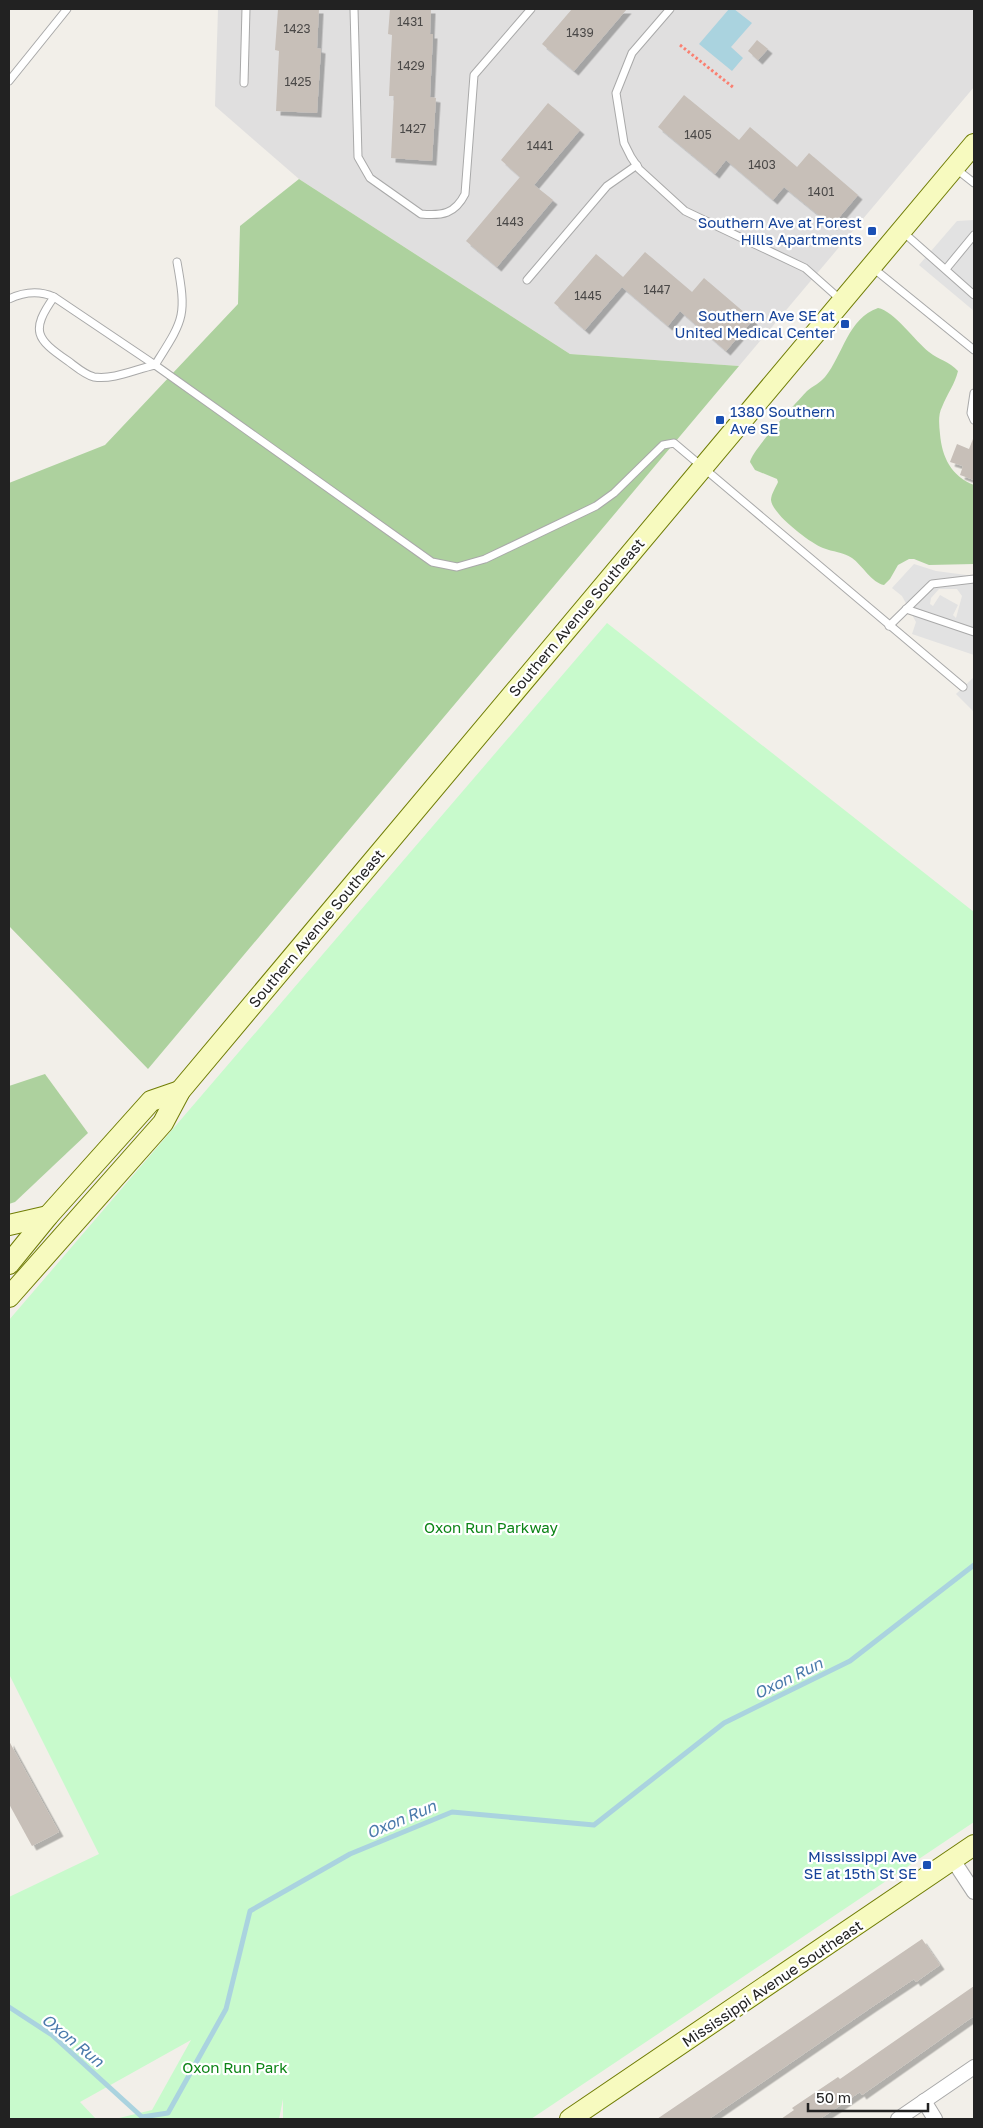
<svg xmlns="http://www.w3.org/2000/svg" width="983" height="2128" viewBox="0 0 983 2128" font-family="'Golos Text',sans-serif">
	<style>
		.residential { fill: #e0dfdf }
		.forest { fill: #add19e }
		.park { fill: #c8facc }
		.parking { fill: #e2e2e2; fill-rule: evenodd }
		.water { fill: #aad3df }
		.lines { fill: none; stroke-linecap: round; stroke-linejoin: round }
		.stream { stroke: #aad3df; stroke-width: 5 }
		.building { fill: #c7bfb8; filter: url(#shadow) }
		.lane-casing { stroke: #a9a9a9; stroke-width: 9 }
		.street-casing { stroke: #a9a9a9; stroke-width: 16 }
		.secondary-casing { stroke: #707d05; stroke-width: 22 }
		.path { stroke: #fa8072; stroke-width: 3; stroke-dasharray: 2.5 2.5; stroke-linecap: butt }
		.lane { stroke: #fff; stroke-width: 7 }
		.street { stroke: #fff; stroke-width: 14 }
		.secondary { stroke: #f7fabf; stroke-width: 20 }
		.transit-dot { fill: #1a4fb4; stroke: #fff; stroke-width: 2 }
		.labels { text-anchor: middle; dominant-baseline: central; stroke-width: 4.5; stroke-linejoin: round; paint-order: stroke }
		.number-label { font-size: 12px; fill: #4b4948 }
		.transit-label { font-size: 15px; fill: #164399; stroke: #fff; text-anchor: end }
		.street-label { font-size: 15px; fill: #222; stroke: #fff }
		.park-label { font-size: 15px; fill: #0c8416; stroke: #fff }
		.water-label { font-size: 16px; font-style: italic; fill: #4a7aab; stroke: #fff }
	</style>
	<defs>
		<filter id="shadow"><feDropShadow dx="4.5" dy="4.5" stdDeviation="0" flood-color="#0004"/></filter>
	</defs>
	<rect width="100%" height="100%" fill="#f2efe9"/>
	<!-- residential -->
	<path class="residential" d="M218,9H974V87L739,366L570,354L299,179L215,106Z"/>
	<!-- forest -->
	<g class="forest">
		<path d="M299,179L570,354L739,366L148,1069L9,926V483L105,445L238,304L240,226Z"/>
		<path d="M878,308C894,311 915,341 929,352C939,360 949,361 958,371C955,384 947,394 942,407C938,415 939,424 940,434C942,457 951,476 974,485V564L929,565L914,559H909L898,565L890,579L884,585C872,583 862,565 852,558C843,552 833,552 823,548C810,543 772,514 771,500C771,494 776,487 778,482L777,479L755,470L750,462C752,450 796,403 807,391C813,386 820,383 825,377C843,355 848,318 878,308Z"/>
		<path d="M45,1074L88,1133L15,1202L9,1204V1086Z"/>
	</g>
	<!-- park -->
	<path class="park" d="M607,623L974,912V1822L531,2119H283V2099L279,2119H115L152,2110L191,2040L80,2102L96,2119H9V1897L99,1854L9,1674V1320Z"/>
	<!-- parking -->
	<g class="parking">
		<path d="M974,220V311L919,265L957,221Z"/>
		<path d="M914,564L936,571L974,576V655L912,634L916,622L902,596L892,588ZM939,589H957L962,596L956,618L953,615L958,605L940,595L933,606L930,604L931,598Z"/>
		<path d="M974,677V712L956,694Z"/>
	</g>
	<!-- water -->
	<path class="water" d="M729,9H734L752,23L731,47L743,58L732,71L699,44Z"/>
	<g class="lines">
		<!-- stream -->
		<path class="stream" d="M9,2007L52,2035L142,2117L168,2113L226,2009L250,1911L350,1854L452,1812L594,1825L724,1723L850,1661L974,1565"/>
	</g>
	<!-- building -->
	<g class="building">
		<path d="M278,9H319L317,48L321,49L317,113L276,111L279,51L275,50Z"/>
		<path d="M390,9H431L430,34H433L430,97L436,98L432,161L391,158L394,96H389L392,35L388,34Z"/>
		<path d="M572,9H627L574,71L542,44Z"/>
		<path d="M757,40L768,49L758,60L748,51Z"/>
		<path d="M684,95L739,140L750,127L797,167L809,153L858,195L832,226L784,187L773,200L726,160L715,174L658,127Z"/>
		<path d="M548,103L580,130L534,185L553,200L497,267L466,241L520,177L501,160Z"/>
		<path d="M645,252L692,292L704,278L753,320L726,351L680,311L668,326L622,287L585,330L554,303L596,254L623,277Z"/>
		<path d="M973,439L974,440V480L960,475L963,466L950,462L957,444L969,449Z"/>
		<path d="M9,1741L59,1832L32,1846L9,1804Z"/>
		<path d="M922,1939L940,1965L916,1982L914,1979L872,2007L709,2119H657Z"/>
		<path d="M974,1986V2016L862,2095L860,2092L820,2119H781L794,2110L792,2108L838,2077L840,2079Z"/>
	</g>
	<g class="lines">
		<defs>
			<g id="lane">
				<path d="M354,9L358,157L370,178L421,214C442,216 455,214 465,194L474,75L531,9"/>
				<path d="M670,9L632,53L616,93L624,143L631,157L639,169L685,211L805,268L841,300"/>
				<path d="M9,81L67,9"/>
				<path d="M244,83L246,9"/>
				<path d="M955,168L974,183"/>
				<path d="M903,232L974,295"/>
				<path d="M873,268L974,350"/>
				<path d="M946,269L974,235"/>
				<path d="M527,280L607,186L637,165"/>
				<path d="M54,297C30,331 36,339 68,361C75,366 85,375 94,377C114,380 136,369 155,365L432,562L457,567L485,559L596,506L614,493L663,445L674,443L963,687"/>
				<path d="M9,299C24,292 38,290 54,297L155,365C184,319 187,317 177,262"/>
				<path d="M974,393L971,413L974,420"/>
				<path d="M906,609L974,632"/>
				<path d="M889,626L932,584L974,579"/>
			</g>
			<g id="street">
				<path d="M953,1860L974,1892"/>
				<path d="M924,2101L935,2119"/>
				<path d="M898,2119L974,2067"/>
			</g>
			<g id="secondary">
				<path d="M9,1225L48,1216"/>
				<path d="M9,1264L48,1216L151,1101L180,1091"/>
				<path d="M9,1297L163,1123L180,1091L974,144"/>
				<path d="M570,2119L974,1845"/>
			</g>
		</defs>
		<!-- lane casing -->
		<use href="#lane" class="lane-casing"/>
		<!-- street casing -->
		<use href="#street" class="street-casing"/>
		<!-- secondary casing -->
		<use href="#secondary" class="secondary-casing"/>
		<!-- path -->
		<path class="path" d="M680,45L734,88"/>
		<!-- lane -->
		<use href="#lane" class="lane"/>
		<!-- street -->
		<use href="#street" class="street"/>
		<!-- secondary -->
		<use href="#secondary" class="secondary"/>
	</g>
	<!-- markers -->
	<g class="transit-dot">
		<rect x="867" y="226" width="10" height="10" rx="2.5"/>
		<rect x="840" y="319" width="10" height="10" rx="2.5"/>
		<rect x="715" y="415" width="10" height="10" rx="2.5"/>
		<rect x="922" y="1860" width="10" height="10" rx="2.5"/>
	</g>
	<g class="labels">
		<!-- number labels -->
		<g class="number-label">
			<text x="410" y="21">1431</text>
			<text x="297" y="28">1423</text>
			<text x="580" y="32">1439</text>
			<text x="411" y="65">1429</text>
			<text x="298" y="81">1425</text>
			<text x="413" y="128">1427</text>
			<text x="698" y="134">1405</text>
			<text x="540" y="145">1441</text>
			<text x="762" y="164">1403</text>
			<text x="821" y="191">1401</text>
			<text x="510" y="221">1443</text>
			<text x="657" y="289">1447</text>
			<text x="588" y="295">1445</text>
		</g>
		<!-- transit labels -->
		<g class="transit-label">
			<text x="862" y="222">Southern Ave at Forest<tspan x="862" dy="17">Hills Apartments</tspan></text>
			<text x="835" y="315">Southern Ave SE at<tspan x="835" dy="17">United Medical Center</tspan></text>
			<text x="730" y="411" text-anchor="start">1380 Southern<tspan x="730" dy="17">Ave SE</tspan></text>
			<text x="917" y="1856">Mississippi Ave<tspan x="917" dy="17">SE at 15th St SE</tspan></text>
		</g>
		<!-- street labels -->
		<g class="street-label">
			<text transform="translate(576 617) rotate(-50)">Southern Avenue Southeast</text>
			<text transform="translate(316 928) rotate(-50)">Southern Avenue Southeast</text>
			<text transform="translate(772 1983) rotate(-34)">Mississippi Avenue Southeast</text>
		</g>
		<!-- park labels -->
		<g class="park-label">
			<text x="491" y="1527">Oxon Run Parkway</text>
			<text x="235" y="2067">Oxon Run Park</text>
		</g>
		<!-- water labels -->
		<g class="water-label">
			<text transform="translate(788 1678) rotate(-26)">Oxon Run</text>
			<text transform="translate(401 1819) rotate(-23)">Oxon Run</text>
			<text transform="translate(73 2040) rotate(39)">Oxon Run</text>
		</g>
	</g>
	<!-- border -->
	<rect width="983" height="2128" fill="none" stroke="#222222" stroke-width="20"/>
	<!-- scale -->
	<path d="M808 2103v8h120v-8" fill="none" stroke="#222222" stroke-width="2.5"/>
	<text x="816" y="2103" font-size="15" fill="#222222" stroke="#ffffff" stroke-width="4" paint-order="stroke">50 m</text>
</svg>
